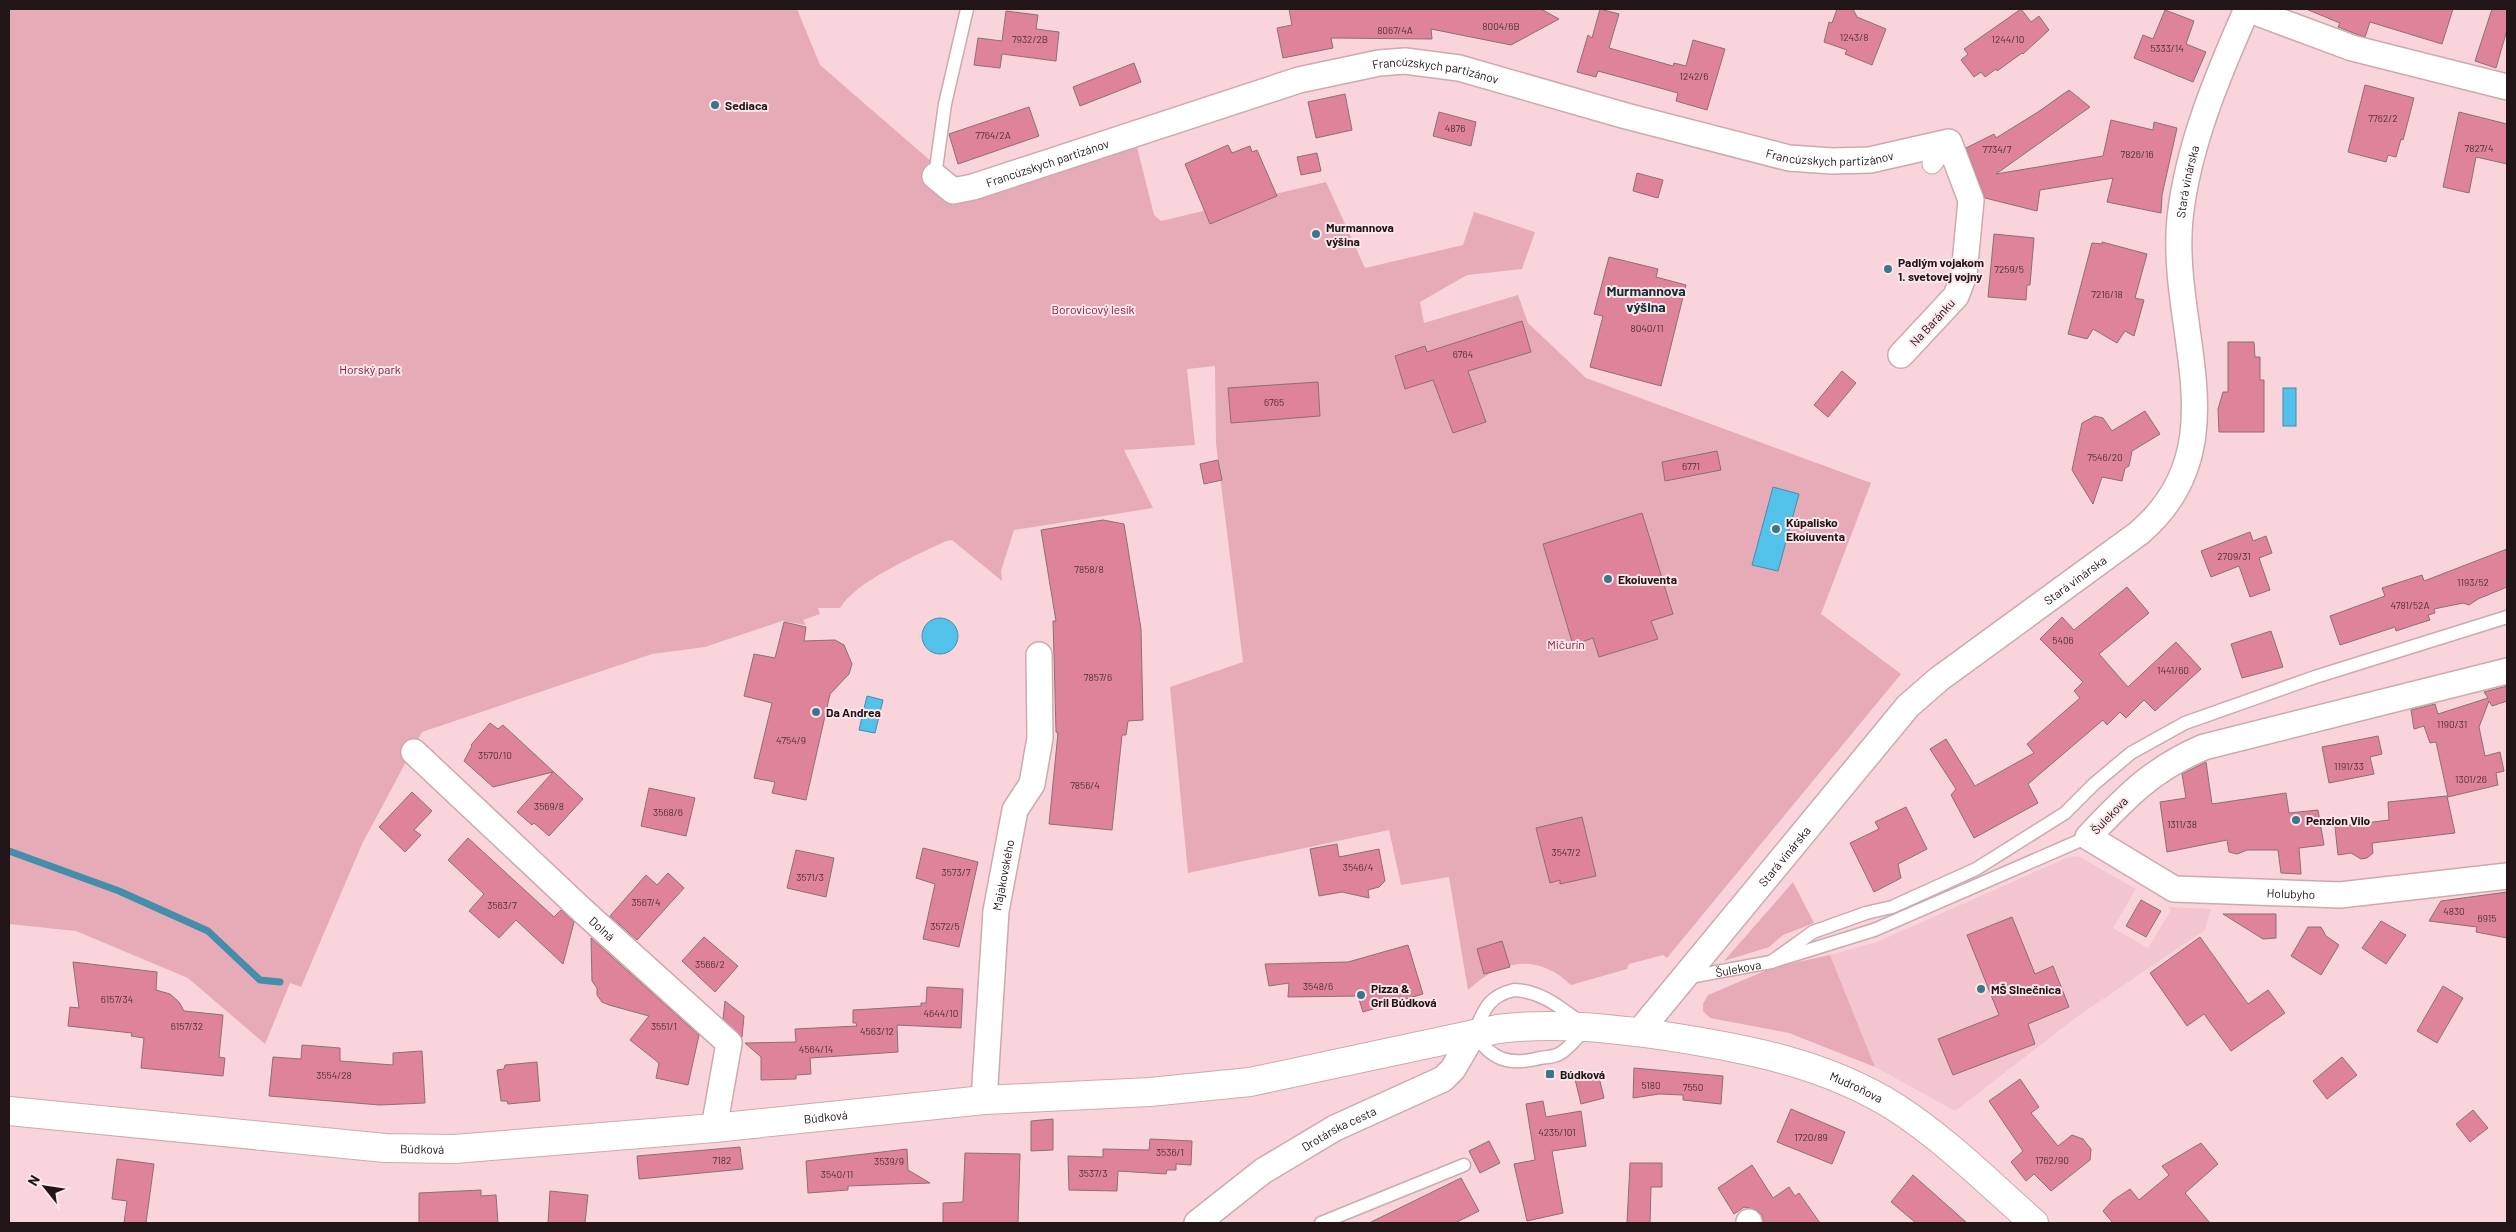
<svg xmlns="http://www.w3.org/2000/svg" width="2516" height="1232" viewBox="0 0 2516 1232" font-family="Barlow,sans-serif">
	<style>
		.built { fill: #f3c6cf }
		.green { fill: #e7aab7 }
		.water { fill: #53c2ea; stroke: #448eab }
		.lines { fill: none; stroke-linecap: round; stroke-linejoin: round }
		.stream { stroke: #448eab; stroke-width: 7 }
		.building { fill: #de8399; stroke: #8e6e75 }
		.service-casing { stroke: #cda9b0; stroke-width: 15 }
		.pedestrian-casing { stroke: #cda9b0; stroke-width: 21 }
		.minor-casing { stroke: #cda9b0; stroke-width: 28 }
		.tertiary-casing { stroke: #cda9b0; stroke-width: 30 }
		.service { stroke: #fff; stroke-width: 12 }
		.pedestrian { stroke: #fff; stroke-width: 19 }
		.minor { stroke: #fff; stroke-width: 25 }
		.tertiary { stroke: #fff; stroke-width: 28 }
		.poi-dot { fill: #3a768d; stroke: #fce6ea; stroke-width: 2 }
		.labels { text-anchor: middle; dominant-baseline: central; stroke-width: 4; stroke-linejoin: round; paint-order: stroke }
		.number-label { font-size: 10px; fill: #503038 }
		.street-label { font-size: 12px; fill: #211518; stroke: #fce6ea }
		.poi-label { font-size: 12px; font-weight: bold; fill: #211518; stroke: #fce6ea; text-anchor: start }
		.park-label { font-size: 12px; fill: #881c42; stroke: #fce6ea }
		.neighbourhood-label { font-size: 14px; font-weight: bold; fill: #122f3a; stroke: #fce6ea }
	</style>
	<rect width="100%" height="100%" fill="#f9d4db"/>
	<!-- built -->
	<path class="built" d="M2078,856L2136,889L2113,928L2148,948L2171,910L2168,907L2211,909L2205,930L2078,1016L1955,1111L1875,1067L1830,955L1877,942L2066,858Z"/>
	<!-- green -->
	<g class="green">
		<path d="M9,9H797L820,65L955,182L963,202L1136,143L1154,215L1161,221L1326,182L1365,268L1463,245L1474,212L1535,232L1522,269L1467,275L1420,302L1424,323L1518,295L1528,323L1586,378L1871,483L1821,614L1901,674L1667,958L1663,955L1629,964L1627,969L1571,985C1537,952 1500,960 1468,990L1449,877L1401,885L1389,830L1188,873L1170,687L1243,662L1216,443L1215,366L1187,369L1195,445L1124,450L1153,508L1014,530L1001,571L1002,581L952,540L946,541C917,555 856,581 840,608H818L820,614L803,620L806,625L782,621L705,647L652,654L422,732L362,844L301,987L290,983L265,1044L188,978L76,931L9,924Z"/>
		<path d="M1793,882L1814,923L1783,935L1769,947L1724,961Z"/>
		<path d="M1830,955L1875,1067L1789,1033L1710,1018L1703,1011V1004L1708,995L1774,967Z"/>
	</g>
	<!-- water -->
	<g class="water">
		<rect x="2283" y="388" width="13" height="38"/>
		<path d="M1773,487L1799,494L1778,571L1752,565Z"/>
		<circle cx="940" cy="636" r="18"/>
		<path d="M867,696L883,700L875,733L859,730Z"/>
	</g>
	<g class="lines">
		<!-- stream -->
		<path class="stream" d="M9,851L119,891L208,931L260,980L280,982"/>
	</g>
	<!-- building -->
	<g class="building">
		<path d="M1289,9H1541L1559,19L1511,45L1431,29L1432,39L1331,38L1333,48L1283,58L1277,28L1292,25Z"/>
		<path d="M1600,9L1619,14L1609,48L1673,66L1674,63L1686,66L1693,40L1725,49L1707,110L1676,101L1678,93L1598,71L1596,77L1577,72L1588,35L1592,38Z"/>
		<path d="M1837,9H1853L1857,17L1886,29L1872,65L1845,54L1847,50L1824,42L1829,22L1832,23Z"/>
		<path d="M2021,9L2031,22L2039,16L2049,30L2023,54L2022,53L1997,71L1996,69L1985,77L1981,72L1974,77L1961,60L1968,54L1964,49Z"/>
		<path d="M2306,9H2453L2442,44L2370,22L2365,37L2356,34L2338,27L2340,23Z"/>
		<path d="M2492,9H2507V30L2496,68L2475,61Z"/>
		<path d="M2165,10L2194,21L2186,44L2206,52L2193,82L2134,58L2143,35L2153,39Z"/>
		<path d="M1006,11L1038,15L1036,29L1059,32L1056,61L1002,54L1000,68L974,65L978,38L1002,41Z"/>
		<path d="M1134,63L1141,82L1080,106L1073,87Z"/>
		<path d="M2365,85L2414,98L2403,140L2401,139L2396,157L2388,155L2386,162L2348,152Z"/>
		<path d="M2069,90L2090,107L1996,174L2103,156L2111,120L2153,130L2154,122L2177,128L2162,195L2161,213L2107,202L2113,178L2040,190L2037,211L1985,198L1966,148L1994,134L1996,138L2038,112Z"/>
		<path d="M1345,94L1352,130L1316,138L1308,102Z"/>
		<path d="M1029,107L1039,136L958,164L949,134Z"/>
		<path d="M1439,112L1476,122L1471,146L1433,136Z"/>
		<path d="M2459,112L2507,124V164L2476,157L2469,193L2443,187Z"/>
		<path d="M1228,145L1232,153L1250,146L1252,152L1257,150L1277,196L1210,224L1185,164Z"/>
		<path d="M1317,153L1321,171L1301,175L1297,157Z"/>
		<path d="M1637,173L1663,180L1658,198L1633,191Z"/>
		<path d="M1994,234L2034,238L2030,285H2027L2026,300L1988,297Z"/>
		<path d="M2102,242L2147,254L2135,298L2144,300L2134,336L2125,331L2117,343L2093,329L2087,339L2068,334L2092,243L2102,244Z"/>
		<path d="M1609,257L1658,269L1656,277L1686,285L1661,386L1590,367L1603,316L1594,314Z"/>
		<path d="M1522,321L1531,352L1468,371L1486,422L1453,433L1433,380L1405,389L1395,356L1425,346L1427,352Z"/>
		<path d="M2228,342H2254L2255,357H2260V380H2264V432H2219L2218,409L2223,392H2228Z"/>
		<path d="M1842,371L1856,383L1828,417L1814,405Z"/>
		<path d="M1318,382L1320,416L1231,423L1228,388Z"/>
		<path d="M2145,411L2160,434L2132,451L2129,466L2125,468L2122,481L2102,477L2093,504L2072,470L2082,423L2095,416L2103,418L2112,431Z"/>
		<path d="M1717,451L1721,470L1665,481L1662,462Z"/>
		<path d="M1218,460L1222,480L1204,484L1200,464Z"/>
		<path d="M1642,513L1673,614L1651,621L1658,639L1599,657L1593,638L1573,645L1543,544Z"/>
		<path d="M1103,520L1124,524L1141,629L1143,720L1128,721L1126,735H1122L1112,830L1049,824L1058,733L1056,732L1054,654L1053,621H1056L1041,530Z"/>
		<path d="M2250,532L2253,541L2266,536L2272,553L2259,558L2270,590L2250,597L2239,566L2211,577L2201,551Z"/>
		<path d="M2507,549V587L2478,599L2469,605L2463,603L2434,609L2435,613L2428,615L2430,620L2414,625L2396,631L2395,627L2340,645L2330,616L2385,596L2382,588L2422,575L2424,581Z"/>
		<path d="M2127,587L2149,613L2099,654L2128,687L2176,642L2201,669L2155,711L2144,700L2126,718L2120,712L2107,725L2103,720L2028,784L2038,803L1974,838L1951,795L1956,789L1930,749L1946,739L1975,786L2034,753L2027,744L2080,698L2074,691L2083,682L2040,639L2062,617L2074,630Z"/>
		<path d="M784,622L806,627L804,641L835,640L844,645L852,664L849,674L830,694L806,800L772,793L775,782L754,778L772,703L744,696L754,654L775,658Z"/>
		<path d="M2271,631L2283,667L2242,678L2231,644Z"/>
		<path d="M2507,686V701L2492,706L2489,701L2479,727L2485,756L2500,752L2504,771L2496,773L2498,785L2448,797L2436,742L2430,743L2424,726L2414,729L2411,710L2435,704L2438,714L2488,698L2484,692Z"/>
		<path d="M490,723L498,729L503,725L583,799L549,836L534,823L532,825L517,812L553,772L493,787L464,761L472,746L471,745Z"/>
		<path d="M2378,736L2382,754L2370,757L2374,774L2329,783L2322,747Z"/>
		<path d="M2206,762L2212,804L2286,793L2289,813L2318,810L2324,845L2299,848L2301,874L2281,873L2278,850H2247L2237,854L2229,852L2227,840L2167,852L2160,802L2186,798L2182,774Z"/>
		<path d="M649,788L695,798L686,836L641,826Z"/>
		<path d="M412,792L432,811L414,830L421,835L405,852L379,827Z"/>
		<path d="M2447,796L2455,833L2372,843L2373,853L2367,858L2361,859L2351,853L2338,855L2335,827L2389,820L2388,802Z"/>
		<path d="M1906,807L1927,849L1898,864L1901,878L1874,892L1850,843L1879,829L1875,822Z"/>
		<path d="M1582,817L1596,876L1560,884V880L1550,883L1536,828Z"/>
		<path d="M468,838L554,917L561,910L574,922L563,964L516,920L499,938L469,911L484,894L448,860Z"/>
		<path d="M1337,844L1339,857L1379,849L1385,881L1379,887L1368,890L1369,898L1342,892L1319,896L1310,849Z"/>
		<path d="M923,848L978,862L959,947L923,939L935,884L916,878Z"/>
		<path d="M796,850L834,858L826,897L787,888Z"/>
		<path d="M668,873L684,888L637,940L610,916L646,875L657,885Z"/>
		<path d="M2507,892V938L2476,932L2477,927L2429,921L2441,901Z"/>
		<path d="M2141,900L2161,911L2146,937L2126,926Z"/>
		<path d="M2223,914H2276V938L2263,939Z"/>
		<path d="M2012,917L2035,974L2053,966L2069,1007L2028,1024L2035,1044L1953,1075L1938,1039L1999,1015L1967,935Z"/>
		<path d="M2381,921L2406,935L2386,964L2362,948Z"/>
		<path d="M2308,927H2321L2326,936L2339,945L2321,975L2291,956Z"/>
		<path d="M704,937L738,966L715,992L682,961Z"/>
		<path d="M2200,937L2248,1004L2268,990L2285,1013L2231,1051L2204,1014L2187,1026L2150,973Z"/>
		<path d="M591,938L699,1035L688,1085L656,1078L659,1063L630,1040L649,1016L609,1005L602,1002L597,995V988L592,981Z"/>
		<path d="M1502,941L1510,967L1484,974L1477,949Z"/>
		<path d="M1408,945L1423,994L1363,1012L1358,996L1288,997L1289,983L1269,986L1265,964L1348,962Z"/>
		<path d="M73,962L157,972L156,990L170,994L179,1002L184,1011L223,1015L219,1057L225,1058L223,1076L141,1068L144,1038L131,1036L132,1033L68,1026L70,1007L79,1008Z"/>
		<path d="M2443,986L2463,998L2437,1043L2417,1031Z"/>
		<path d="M927,987L963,989L961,1028L897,1025L898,1052L810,1058L811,1074L796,1075V1079L761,1080V1057L745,1043L796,1042L795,1029L857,1026L856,1023H853V1010L921,1006V1003H926Z"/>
		<path d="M725,1001L744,1016L742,1037L723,1019Z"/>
		<path d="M302,1045L340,1048V1061L393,1065V1053L422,1051L425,1103L380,1105L269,1096L273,1057L301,1059Z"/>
		<path d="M2342,1057L2357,1075L2327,1099L2313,1081Z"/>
		<path d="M537,1062L540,1101L508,1104L507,1101H501L497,1070L504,1069L505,1065Z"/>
		<path d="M1634,1068L1723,1076L1721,1104L1683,1100V1095L1659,1094L1633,1098Z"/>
		<path d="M1598,1073L1604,1098L1581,1104L1575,1079Z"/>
		<path d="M2020,1079L2039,1107L2031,1113L2058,1146L2072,1135L2083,1139L2091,1149L2090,1160L2051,1191L2034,1174L2026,1181L2011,1162L2023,1151L1989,1101Z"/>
		<path d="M1543,1101L1546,1117L1581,1111L1586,1146L1552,1151L1563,1213L1527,1221L1514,1164L1535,1160L1526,1104Z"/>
		<path d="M1791,1109L1845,1132L1832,1164L1777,1142Z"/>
		<path d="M2473,1110L2488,1128L2470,1142L2456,1124Z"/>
		<path d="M1053,1119V1150L1031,1151V1121Z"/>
		<path d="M1150,1139L1192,1141L1191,1165L1176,1164V1170H1167L1166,1174L1118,1171L1117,1191L1069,1190L1068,1156L1103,1157V1149L1149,1150Z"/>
		<path d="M1489,1141L1500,1163L1480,1173L1469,1151Z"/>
		<path d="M2201,1143L2218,1164L2185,1193L2210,1223H2113L2103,1211L2112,1201L2130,1189L2139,1200L2169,1175L2162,1166Z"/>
		<path d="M740,1147L743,1169L639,1179L637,1156Z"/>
		<path d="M907,1149L908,1170L930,1183L848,1186V1190L808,1193L806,1161Z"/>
		<path d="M965,1153L1020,1154L1018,1223H943V1203L963,1202Z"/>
		<path d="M117,1159L154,1164L146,1223H124L127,1201L112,1199Z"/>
		<path d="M1630,1163H1662V1187H1651L1650,1223H1627Z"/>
		<path d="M1752,1165L1773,1198L1789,1187L1795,1196L1799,1193L1820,1223H1763L1762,1215L1757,1210L1744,1207L1734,1214L1718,1188Z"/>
		<path d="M1913,1175L1967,1223H1916L1891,1202Z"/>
		<path d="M1461,1178L1479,1211L1455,1223H1369Z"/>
		<path d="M481,1190V1196L496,1195L498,1223H419V1193Z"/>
		<path d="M550,1191L588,1195L585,1223H548Z"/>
	</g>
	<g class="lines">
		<defs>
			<g id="service">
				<path d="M935,176L945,104L967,9"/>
				<path d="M1771,962L1813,932L1866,913L1892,907L1976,869L2065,813L2094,784L2131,753L2185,723L2315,677L2507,617"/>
				<path id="s1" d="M1684,978L1771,962L1874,930L2088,837"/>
				<path d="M1514,990C1544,991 1564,1011 1587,1027C1579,1035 1569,1049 1559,1054C1554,1057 1546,1057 1540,1058C1509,1066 1491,1060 1474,1033C1484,1010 1488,996 1514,990Z"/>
				<path d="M1321,1223L1464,1165"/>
			</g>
			<path id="pedestrian" d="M1932,164L1949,142"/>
			<g id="minor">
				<path d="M2247,9L2352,48L2507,87"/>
				<path id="s2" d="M935,176L953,191L973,187L1299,80L1379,63L1405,61L1459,68L1626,116L1789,158L1832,161L1870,160L1949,142L1971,200L1964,275L1956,296L1901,355"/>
				<path id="s3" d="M2507,671L2204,747C2152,769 2126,797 2088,837L2174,889L2340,895L2507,876"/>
				<path id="s4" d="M414,752L583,911L729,1043L714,1128"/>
				<path id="s5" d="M1639,1032L1908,706L1939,679L2139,533C2241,446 2169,330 2180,218C2188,145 2218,75 2247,9"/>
				<path id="s6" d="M984,1100L996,911L1015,810L1032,784L1040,738L1039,655"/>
				<path d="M1749,1222V1223"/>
				<path id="s7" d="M1197,1223L1263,1171L1335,1128L1443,1079L1453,1069L1474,1033"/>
			</g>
			<g id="tertiary">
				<path id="s8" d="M9,1111L385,1148L454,1149L714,1128L984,1100L1150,1092L1250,1082L1498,1029C1553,1022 1610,1028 1665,1036C1744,1048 1825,1063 1895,1107C1945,1139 1990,1184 2034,1223"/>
			</g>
		</defs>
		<!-- service casing -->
		<use href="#service" class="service-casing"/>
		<!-- pedestrian casing -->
		<use href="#pedestrian" class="pedestrian-casing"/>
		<!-- minor casing -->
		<use href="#minor" class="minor-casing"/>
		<!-- tertiary casing -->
		<use href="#tertiary" class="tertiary-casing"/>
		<!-- service -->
		<use href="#service" class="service"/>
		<!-- pedestrian -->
		<use href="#pedestrian" class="pedestrian"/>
		<!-- minor -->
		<use href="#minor" class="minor"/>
		<!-- tertiary -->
		<use href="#tertiary" class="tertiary"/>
	</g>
	<!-- markers -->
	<g class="poi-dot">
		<circle cx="715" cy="105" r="5"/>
		<circle cx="1316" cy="234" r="5"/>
		<circle cx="1888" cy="269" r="5"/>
		<circle cx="1776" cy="529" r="5"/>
		<circle cx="1608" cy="579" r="5"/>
		<circle cx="816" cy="712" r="5"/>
		<circle cx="2296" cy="820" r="5"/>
		<circle cx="1981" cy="989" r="5"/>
		<circle cx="1361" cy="995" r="5"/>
		<rect x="1545" y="1069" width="10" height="10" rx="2.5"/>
	</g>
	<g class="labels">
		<!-- number labels -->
		<g class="number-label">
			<text x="1501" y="26">8004/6B</text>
			<text x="1395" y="30">8067/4A</text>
			<text x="1854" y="37">1243/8</text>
			<text x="1030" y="39">7932/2B</text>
			<text x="2008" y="39">1244/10</text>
			<text x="2167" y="48">5333/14</text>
			<text x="1694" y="76">1242/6</text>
			<text x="2383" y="118">7762/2</text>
			<text x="1455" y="128">4876</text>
			<text x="993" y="135">7764/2A</text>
			<text x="2479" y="148">7827/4</text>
			<text x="1997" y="149">7734/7</text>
			<text x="2137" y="154">7826/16</text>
			<text x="2009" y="269">7259/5</text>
			<text x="2107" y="294">7216/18</text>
			<text x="1647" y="328">8040/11</text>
			<text x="1463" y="354">6764</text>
			<text x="1274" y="402">6765</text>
			<text x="2105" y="457">7546/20</text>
			<text x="1691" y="466">6771</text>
			<text x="2234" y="556">2709/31</text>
			<text x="1089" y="569">7858/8</text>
			<text x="2473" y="582">1193/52</text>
			<text x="2410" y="605">4781/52A</text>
			<text x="2063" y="640">5406</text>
			<text x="2173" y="670">1441/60</text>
			<text x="1098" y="677">7857/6</text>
			<text x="2452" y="724">1190/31</text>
			<text x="791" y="740">4754/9</text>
			<text x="495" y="755">3570/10</text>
			<text x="2349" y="766">1191/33</text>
			<text x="2471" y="779">1301/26</text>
			<text x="1085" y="785">7856/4</text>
			<text x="549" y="806">3569/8</text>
			<text x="668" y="812">3568/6</text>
			<text x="2182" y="824">1311/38</text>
			<text x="1566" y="852">3547/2</text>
			<text x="1358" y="867">3546/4</text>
			<text x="956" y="872">3573/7</text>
			<text x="810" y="877">3571/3</text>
			<text x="646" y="902">3567/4</text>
			<text x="502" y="905">3563/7</text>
			<text x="2454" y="911">4830</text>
			<text x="2487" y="918">6915</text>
			<text x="945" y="926">3572/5</text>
			<text x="710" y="964">3566/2</text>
			<text x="1318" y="986">3548/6</text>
			<text x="117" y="999">6157/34</text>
			<text x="941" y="1013">4644/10</text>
			<text x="187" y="1026">6157/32</text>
			<text x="664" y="1026">3551/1</text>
			<text x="877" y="1031">4563/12</text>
			<text x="816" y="1049">4564/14</text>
			<text x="334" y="1075">3554/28</text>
			<text x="1651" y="1085">5180</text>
			<text x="1693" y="1087">7550</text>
			<text x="1557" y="1132">4235/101</text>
			<text x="1811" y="1137">1720/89</text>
			<text x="1170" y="1152">3536/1</text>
			<text x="722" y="1160">7182</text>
			<text x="2052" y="1160">1762/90</text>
			<text x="889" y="1161">3539/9</text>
			<text x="1093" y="1173">3537/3</text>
			<text x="837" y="1174">3540/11</text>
		</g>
		<!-- street labels -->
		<g class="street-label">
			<text stroke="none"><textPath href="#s2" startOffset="526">Francúzskych partizánov</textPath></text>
			<text stroke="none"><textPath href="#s2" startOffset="932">Francúzskych partizánov</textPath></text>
			<text stroke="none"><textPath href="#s2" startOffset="122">Francúzskych partizánov</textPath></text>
			<text stroke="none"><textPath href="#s5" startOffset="1081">Stará vinárska</textPath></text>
			<text transform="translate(1932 322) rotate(-47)">Na Baránku</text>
			<text stroke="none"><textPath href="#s5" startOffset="632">Stará vinárska</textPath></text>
			<text transform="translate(2109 815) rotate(-46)">Šulekova</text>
			<text stroke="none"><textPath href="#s5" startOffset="228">Stará vinárska</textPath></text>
			<text stroke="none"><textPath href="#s6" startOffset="226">Majakovského</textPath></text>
			<text stroke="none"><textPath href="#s3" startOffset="678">Holubyho</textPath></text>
			<text stroke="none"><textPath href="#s4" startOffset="258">Dolná</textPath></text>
			<text stroke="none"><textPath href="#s1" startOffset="55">Šulekova</textPath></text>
			<text stroke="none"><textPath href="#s8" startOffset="1866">Mudroňova</textPath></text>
			<text stroke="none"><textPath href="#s8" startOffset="820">Búdková</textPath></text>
			<text stroke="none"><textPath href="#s7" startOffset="171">Drotárska cesta</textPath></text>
			<text stroke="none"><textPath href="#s8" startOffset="415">Búdková</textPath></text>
		</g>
		<!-- poi labels -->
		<g class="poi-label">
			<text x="725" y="105">Sediaca</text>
			<text x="1326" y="227">Murmannova<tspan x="1326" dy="14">výšina</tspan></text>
			<text x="1898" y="262">Padlým vojakom<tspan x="1898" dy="14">1. svetovej vojny</tspan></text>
			<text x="1786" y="522">Kúpalisko<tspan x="1786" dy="14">Ekoiuventa</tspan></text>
			<text x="1618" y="579">Ekoiuventa</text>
			<text x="826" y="712">Da Andrea</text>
			<text x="2306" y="820">Penzion Vilo</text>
			<text x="1371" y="988">Pizza &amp;<tspan x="1371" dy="14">Gril Búdková</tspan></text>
			<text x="1991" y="989">MŠ Slnečnica</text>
			<text x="1560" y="1074">Búdková</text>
		</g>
		<!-- park labels -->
		<g class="park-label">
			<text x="1093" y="309">Borovicový lesík</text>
			<text x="370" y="369">Horský park</text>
			<text x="1566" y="644">Mičurín</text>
		</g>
		<!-- neighbourhood labels -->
		<g class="neighbourhood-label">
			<text x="1646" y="290">Murmannova<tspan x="1646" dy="16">výšina</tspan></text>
		</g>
	</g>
	<!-- border -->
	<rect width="2516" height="1232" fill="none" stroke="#211518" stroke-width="20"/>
	<!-- north arrow -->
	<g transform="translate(45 1187) rotate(300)" stroke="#fce6ea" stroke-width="4" paint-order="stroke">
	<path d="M0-4L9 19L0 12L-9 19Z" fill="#211518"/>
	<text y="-8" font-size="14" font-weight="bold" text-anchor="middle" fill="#211518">N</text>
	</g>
</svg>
